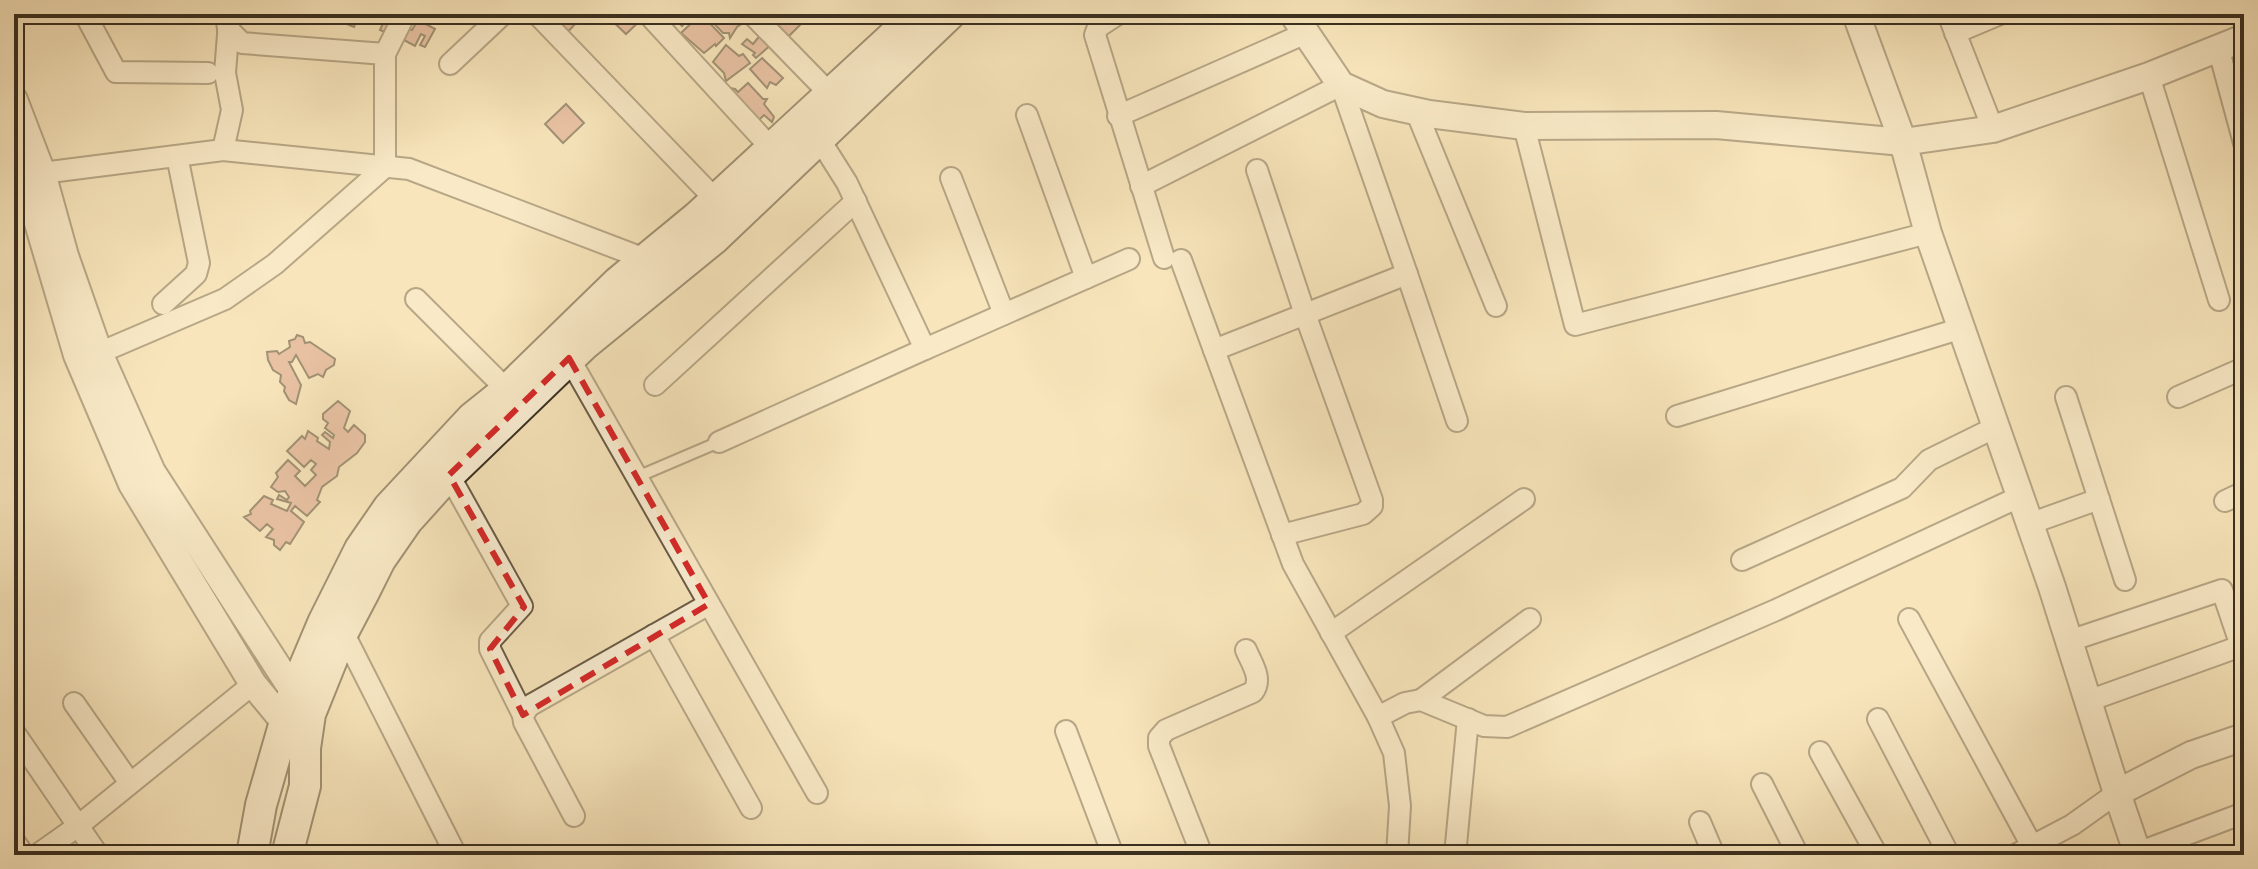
<svg xmlns="http://www.w3.org/2000/svg" width="2258" height="869" viewBox="0 0 2258 869" font-family="Vollkorn,serif">
	<style>
		.building { fill: #d89a88; stroke: #3a2f20; stroke-width: 2 }
		.lines { fill: none; stroke-linecap: round; stroke-linejoin: round }
		.service-casing { stroke: #6a5c47; stroke-width: 14 }
		.minor-casing { stroke: #6a5c47; stroke-width: 24 }
		.tertiary-casing { stroke: #6a5c47; stroke-width: 30 }
		.secondary-casing { stroke: #3a2f20; stroke-width: 34 }
		.service { stroke: #faeed3; stroke-width: 10 }
		.minor { stroke: #faeed3; stroke-width: 20 }
		.tertiary { stroke: #faeed3; stroke-width: 26 }
		.secondary { stroke: #faeed3; stroke-width: 30 }
		.marked { fill: none; stroke: #d62828; stroke-width: 6; stroke-dasharray: 16 10; stroke-linejoin: round }
	</style>
	<rect width="100%" height="100%" fill="#f8e5bb"/>
	<filter id="stains"><feTurbulence type="fractalNoise" baseFrequency=".0025" numOctaves="4"/><feColorMatrix values="0 0 0 0 .2 0 0 0 0 .09 0 0 0 0 .02 0 0 0 .5 -.17"/></filter>
	<radialGradient id="worn" r=".72"><stop offset=".6" stop-color="#630" stop-opacity="0"/><stop offset="1" stop-color="#630" stop-opacity=".3"/></radialGradient>
	<!-- building -->
	<g class="building">
		<path d="M342,14H359L354,27L344,23L346,19L341,17Z"/>
		<path d="M387,14L396,15L387,33L380,30Z"/>
		<path d="M557,14H584L566,34L551,20Z"/>
		<path d="M605,14H643L645,16L626,34Z"/>
		<path d="M674,14H694L682,26L679,23L685,17L675,24L671,18Z"/>
		<path d="M701,14L724,38L716,46L715,44L704,53L681,33Z"/>
		<path d="M705,14H743L749,19L737,27L730,38L729,33H723Z"/>
		<path d="M763,14H799L794,19L800,25L788,37Z"/>
		<path d="M418,20L435,29L425,47L420,45L425,36L421,34L415,46L400,38L406,27L412,30Z"/>
		<path d="M762,33L773,43L756,58L753,55L755,53L742,44L747,39L753,44Z"/>
		<path d="M726,45L739,56L743,54L750,63L726,81L724,73L713,62Z"/>
		<path d="M762,58L783,78L776,85L770,82L767,88L750,69Z"/>
		<path d="M748,83L763,99H767L764,104L774,117L772,122L764,115L754,125L730,91V88L735,89L738,92Z"/>
		<path d="M566,104L584,123L563,143L545,124Z"/>
		<path d="M297,335L303,337L305,343L310,342L335,359L334,365L326,370L323,377L318,374L309,378L296,355L292,362H289L301,385L296,404L289,400L284,391L285,387L280,382L281,375L273,370L268,360L267,352L277,351L279,354L290,347L289,341L295,339Z"/>
		<path d="M338,401L350,411L344,428L348,432L354,425L365,435V442L357,453L339,467L337,476L322,487L317,500L320,502L307,516L295,506L291,511L304,522L290,544L286,542L280,550L274,545V540L266,537L273,529L267,524L260,531L244,517L251,514L250,511L264,496L273,500L271,504L287,511L291,503L277,499L279,495L287,500L289,497L285,491L278,492L271,487L278,477L276,473L288,460L300,471L295,476L305,486L316,475L311,470L316,464L311,460L304,467L287,451L302,436L305,439L308,431L318,438L317,441L329,449L330,442L322,435L325,432L333,438L334,435L325,428L328,423L323,419V414Z"/>
	</g>
	<g class="lines">
		<defs>
			<path id="service" d="M637,477L719,442"/>
			<g id="minor">
				<path d="M85,14L116,72L208,73"/>
				<path d="M537,14L715,199"/>
				<path d="M648,14L771,148"/>
				<path d="M752,14L830,94"/>
				<path d="M1118,14L1098,27L1095,35L1164,258"/>
				<path d="M1948,14L1993,129"/>
				<path d="M1955,33L2000,14"/>
				<path d="M2218,47L2244,143"/>
				<path d="M385,54L405,14"/>
				<path d="M450,64L503,14"/>
				<path d="M2149,76L2219,300"/>
				<path d="M1416,111L1496,306"/>
				<path d="M1027,115L1086,278"/>
				<path d="M1118,116L1306,33"/>
				<path d="M1524,126L1575,325L1928,233"/>
				<path d="M818,137L847,183L925,349L1129,259"/>
				<path d="M223,150L232,110L225,73L229,22"/>
				<path d="M1257,170L1305,314L1372,500V506L1363,514L1282,535"/>
				<path d="M30,177L42,173L223,150L409,169L645,259"/>
				<path d="M951,178L1004,314"/>
				<path d="M1141,186L1341,85L1407,274L1214,350L1181,260"/>
				<path d="M1407,274L1457,421"/>
				<path d="M416,299L507,390"/>
				<path d="M163,304L196,274L199,263L177,156"/>
				<path d="M1214,350L1293,564L1378,717L1394,753L1400,806L1397,855"/>
				<path d="M99,353L225,299L275,264L385,167V54L242,43L228,29L226,14"/>
				<path d="M569,358L817,793"/>
				<path d="M655,385L856,201"/>
				<path d="M2066,397L2125,580"/>
				<path d="M2178,397L2244,368"/>
				<path d="M1677,416L1962,328"/>
				<path d="M719,442L925,349"/>
				<path d="M449,475L522,606L490,641V649L523,715"/>
				<path d="M2225,501L2244,492"/>
				<path d="M2029,524L2099,499"/>
				<path d="M1742,560L1902,488L1929,460L1996,427"/>
				<path d="M1909,619L2032,846"/>
				<path d="M343,632L456,855"/>
				<path d="M1331,633L1524,499"/>
				<path d="M654,635L751,808"/>
				<path d="M2069,641L2222,590L2241,646L2088,701"/>
				<path d="M1421,700L1530,619"/>
				<path d="M74,703L130,783"/>
				<path d="M1378,717L1405,703L1421,700L1484,726L1507,727L1776,610L2019,497"/>
				<path d="M1878,719L1949,855"/>
				<path d="M1066,731L1113,855"/>
				<path d="M14,732L98,855"/>
				<path d="M1820,752L1877,855"/>
				<path d="M1762,784L1798,855"/>
				<path d="M574,816L524,722L523,715L529,706L709,604"/>
				<path d="M1700,822L1714,855"/>
				<path d="M14,841L24,855"/>
				<path d="M2137,853L2244,813"/>
				<path d="M37,855L78,826L253,684"/>
				<path d="M1202,855L1159,746V738L1166,730L1253,692C1263,679 1252,664 1246,650"/>
				<path d="M1455,855L1468,719"/>
				<path d="M2015,855L2072,825L2117,793"/>
			</g>
			<g id="tertiary">
				<path d="M1293,14L1341,85L1383,104L1429,114L1524,126L1716,125L1903,142L1928,233L2052,587L2117,793L2191,755L2244,737"/>
				<path d="M1856,14L1903,142L1993,129L2149,76L2244,38"/>
				<path d="M14,100L42,173L65,256L99,353L152,472L303,706"/>
				<path d="M14,151L25,179L77,355L132,484L253,684L296,736"/>
				<path d="M2117,793L2138,855"/>
			</g>
			<g id="secondary">
				<path d="M252,855L261,805L293,694L323,623L360,549L389,507L472,418L507,390L618,282L697,217L917,14"/>
				<path d="M287,855L305,786V748L310,714L343,632L364,592L380,560L407,521L443,481L585,344L715,238L950,14"/>
			</g>
		</defs>
		<!-- service casing -->
		<use href="#service" class="service-casing"/>
		<!-- minor casing -->
		<use href="#minor" class="minor-casing"/>
		<!-- tertiary casing -->
		<use href="#tertiary" class="tertiary-casing"/>
		<!-- secondary casing -->
		<use href="#secondary" class="secondary-casing"/>
		<!-- service -->
		<use href="#service" class="service"/>
		<!-- minor -->
		<use href="#minor" class="minor"/>
		<!-- tertiary -->
		<use href="#tertiary" class="tertiary"/>
		<!-- secondary -->
		<use href="#secondary" class="secondary"/>
	</g>
	<!-- marked area -->
	<path d="M0 0H2258V869H0ZM569,358L709,604L523,715L490,649L524,607L449,475Z" fill="#f8e5bb" fill-opacity=".55" fill-rule="evenodd"/>
	<path class="marked" d="M569,358L709,604L523,715L490,649L524,607L449,475Z"/>
	<!-- margin -->
	<rect width="2258" height="869" fill="none" stroke="#f8e5bb" stroke-width="48"/>
	<rect x="16" y="16" width="2226" height="837" fill="none" stroke="#3a2f20" stroke-width="4"/>
	<rect x="24" y="24" width="2210" height="821" fill="none" stroke="#3a2f20" stroke-width="2"/>
	<rect width="100%" height="100%" filter="url(#stains)"/>
	<rect width="100%" height="100%" fill="url(#worn)"/>
</svg>
